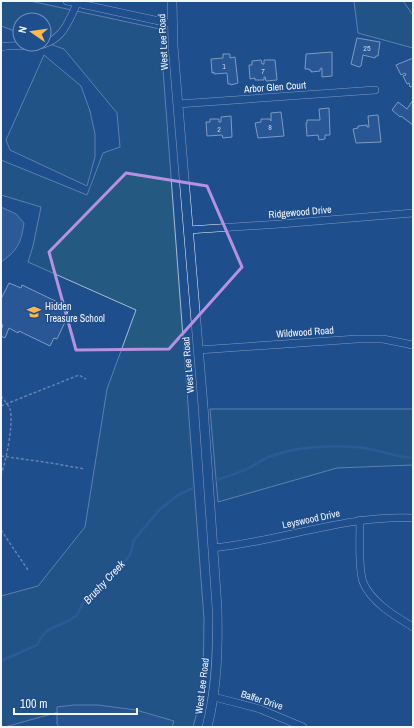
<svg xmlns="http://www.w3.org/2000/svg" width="414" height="728" viewBox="0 0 414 728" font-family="'Archivo Narrow',sans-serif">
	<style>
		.green { fill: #245a82; stroke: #a8bbd7 }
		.parking { fill: #305b95; stroke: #a8bbd7 }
		.water { fill: #3b69a3; stroke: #a8bbd7 }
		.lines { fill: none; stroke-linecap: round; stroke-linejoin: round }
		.stream { stroke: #3b69a3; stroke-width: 2.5 }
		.building { fill: #3563a3; stroke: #f2f6ff }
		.minor-casing { stroke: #f2f6ff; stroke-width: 8 }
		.tertiary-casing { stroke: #f2f6ff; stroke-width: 10 }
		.path { stroke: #b3c4dc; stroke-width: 1.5; stroke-dasharray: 3 2; stroke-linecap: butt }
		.minor { stroke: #1f4e8c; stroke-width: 7 }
		.tertiary { stroke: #1f4e8c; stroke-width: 9 }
		.marked { fill: none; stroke: #b691df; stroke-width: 3; stroke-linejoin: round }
		.labels { text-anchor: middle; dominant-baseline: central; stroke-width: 3; stroke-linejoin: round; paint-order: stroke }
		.number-label { font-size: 8px; fill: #c3d1e8 }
		.street-label { font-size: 10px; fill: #f2f6ff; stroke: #1f4e8c }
		.poi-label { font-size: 10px; fill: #f2f6ff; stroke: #1f4e8c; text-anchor: start }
		.water-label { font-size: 11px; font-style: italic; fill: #f2f6ff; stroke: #1f4e8c }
	</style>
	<rect width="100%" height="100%" fill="#1f4e8c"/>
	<!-- green -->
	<g class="green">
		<path d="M1,1H30L160,29L204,619L203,691L193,727H173L169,720L73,708L5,727H1V596L38,586L85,527L107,389L136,310L28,262L33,246L41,207L1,195V160L87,195L103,153L120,147L117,113L64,49L44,42V20H20V33L1,26Z"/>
		<path d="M354,1H403L413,15V48L358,33Z"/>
		<path d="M44,55L81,86L90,111L95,134V157L87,186L10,150L6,140Z"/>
		<path d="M210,409H413V465L337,468L218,502Z"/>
	</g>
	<!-- parking -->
	<path class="parking" d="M74,705H98L136,710L174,721L172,727H59L57,724V707Z"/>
	<!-- water -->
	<path class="water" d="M1,207L16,214L24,223C21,243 18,250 1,262Z"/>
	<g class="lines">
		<!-- stream -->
		<g class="stream">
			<path d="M217,480C228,476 239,473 249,468C255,465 261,460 268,457C295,447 327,445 356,447C375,448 393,457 413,458"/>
			<path d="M1,661L37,645L41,638L48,630L68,621L77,615L83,603L105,584L130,555L134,540L159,510L178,495L193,488"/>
		</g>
	</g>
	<!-- building -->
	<g class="building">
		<path d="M357,38L380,42L378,56H376L375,58L363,55L361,66L359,67L351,64Z"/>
		<path d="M332,52V76L322,77V68L320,69V71L311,72V70H309V69H305L306,54Z"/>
		<path d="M223,54H230V58L235,57L238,83L231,85V84H228L227,73L214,74V72L212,73L211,59L223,58Z"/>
		<path d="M413,58V86L410,87L409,83L407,84L403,76L406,75L405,73L401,75L396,65Z"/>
		<path d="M261,60L262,64H264V60H275L277,80L266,81L265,77H264V80H255V78L250,79L249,65H252V61Z"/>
		<path d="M413,100V125L401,116L400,117L392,110L398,102L407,109Z"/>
		<path d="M329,108L330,135H325V139L319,140L318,135L307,136L306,123H307V120H320L319,109Z"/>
		<path d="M281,112L284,136L258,138L255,123L261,122V119H270L271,121V113Z"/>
		<path d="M378,115L381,142L356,143L353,129L358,128V126L367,125V127H369L368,116Z"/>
		<path d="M231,116L232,137L223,138L222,135L207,136L206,122H210V119H219V122H221V117Z"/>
		<path d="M9,283L21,288L22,285L70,308L65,317L67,318L57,339L54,338L50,346L19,331L18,333L9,328L5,338L1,336V330L3,325L1,324V299Z"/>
	</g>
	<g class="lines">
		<defs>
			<g id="minor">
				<path d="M67,1L173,24"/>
				<path d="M1,47C10,45 20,46 29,46C59,46 67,27 77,3"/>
				<path d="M178,104L375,90"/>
				<path d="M188,230L280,224L413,213"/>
				<path d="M198,350L357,339H383L413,345"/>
				<path d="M360,520C360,536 358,567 363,582C371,602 395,616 413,627"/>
				<path d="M213,548C281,541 345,515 413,518"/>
				<path d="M214,697L260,709L303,727"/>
			</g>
			<path id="tertiary" d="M172,1L173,46L203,406L217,608C218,648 217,688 207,727"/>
		</defs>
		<!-- minor casing -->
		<use href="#minor" class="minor-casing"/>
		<!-- tertiary casing -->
		<use href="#tertiary" class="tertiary-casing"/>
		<!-- path -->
		<g class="path">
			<path d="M1,396C4,400 8,405 10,409C14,423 6,461 1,475"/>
			<path d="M1,406L79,375L86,379"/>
			<path d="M1,456L51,463L85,469"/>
			<path d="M1,530L28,570"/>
		</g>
		<!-- minor -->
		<use href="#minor" class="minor"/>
		<!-- tertiary -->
		<use href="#tertiary" class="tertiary"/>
	</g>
	<!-- marked area -->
	<path d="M0 0H414V728H0ZM126,173L207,186L242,267L169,349L76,350L49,252Z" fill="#1f4e8c" fill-opacity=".55" fill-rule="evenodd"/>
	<path class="marked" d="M126,173L207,186L242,267L169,349L76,350L49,252Z"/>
	<!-- icons -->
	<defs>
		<symbol id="school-bare" viewBox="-9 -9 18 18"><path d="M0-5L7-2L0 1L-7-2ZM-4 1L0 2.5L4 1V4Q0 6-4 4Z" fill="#ffb74d" stroke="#1f4e8c" stroke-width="2.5" paint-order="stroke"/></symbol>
	</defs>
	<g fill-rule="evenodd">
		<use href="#school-bare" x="24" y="302" width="20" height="20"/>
	</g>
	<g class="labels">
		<!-- number labels -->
		<g class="number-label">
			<text x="367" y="48">25</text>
			<text x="224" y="66">1</text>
			<text x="263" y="71">7</text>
			<text x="270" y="127">8</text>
			<text x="219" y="129">2</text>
		</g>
		<!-- street labels -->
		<g class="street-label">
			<text transform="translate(163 42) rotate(-93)">West Lee Road</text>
			<text transform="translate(275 87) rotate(-4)">Arbor Glen Court</text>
			<text transform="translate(300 212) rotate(-5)">Ridgewood Drive</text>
			<text transform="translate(305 332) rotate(-4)">Wildwood Road</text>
			<text transform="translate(188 365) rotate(-95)">West Lee Road</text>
			<text transform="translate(311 519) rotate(-12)">Leyswood Drive</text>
			<text transform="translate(202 686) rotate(-83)">West Lee Road</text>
			<text transform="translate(262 700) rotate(18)">Balfer Drive</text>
		</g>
		<!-- poi labels -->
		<g class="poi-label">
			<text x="45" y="306">Hidden<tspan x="45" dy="12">Treasure School</tspan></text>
		</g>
		<!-- water labels -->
		<g class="water-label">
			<text transform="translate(104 582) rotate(-47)">Brushy Creek</text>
		</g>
	</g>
	<!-- border -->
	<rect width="414" height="728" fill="none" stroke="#f2f6ff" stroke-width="4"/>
	<!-- north arrow -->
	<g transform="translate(32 32) rotate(283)"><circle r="19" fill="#1f4e8c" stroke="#7391ba"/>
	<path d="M0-3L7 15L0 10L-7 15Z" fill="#ffb74d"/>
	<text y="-6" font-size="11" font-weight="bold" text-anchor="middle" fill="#f2f6ff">N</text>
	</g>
	<!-- scale -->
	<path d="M14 708v6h123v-6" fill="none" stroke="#f2f6ff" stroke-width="2"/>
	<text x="20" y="708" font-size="12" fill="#f2f6ff" stroke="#1f4e8c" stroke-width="3" paint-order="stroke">100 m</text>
</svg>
